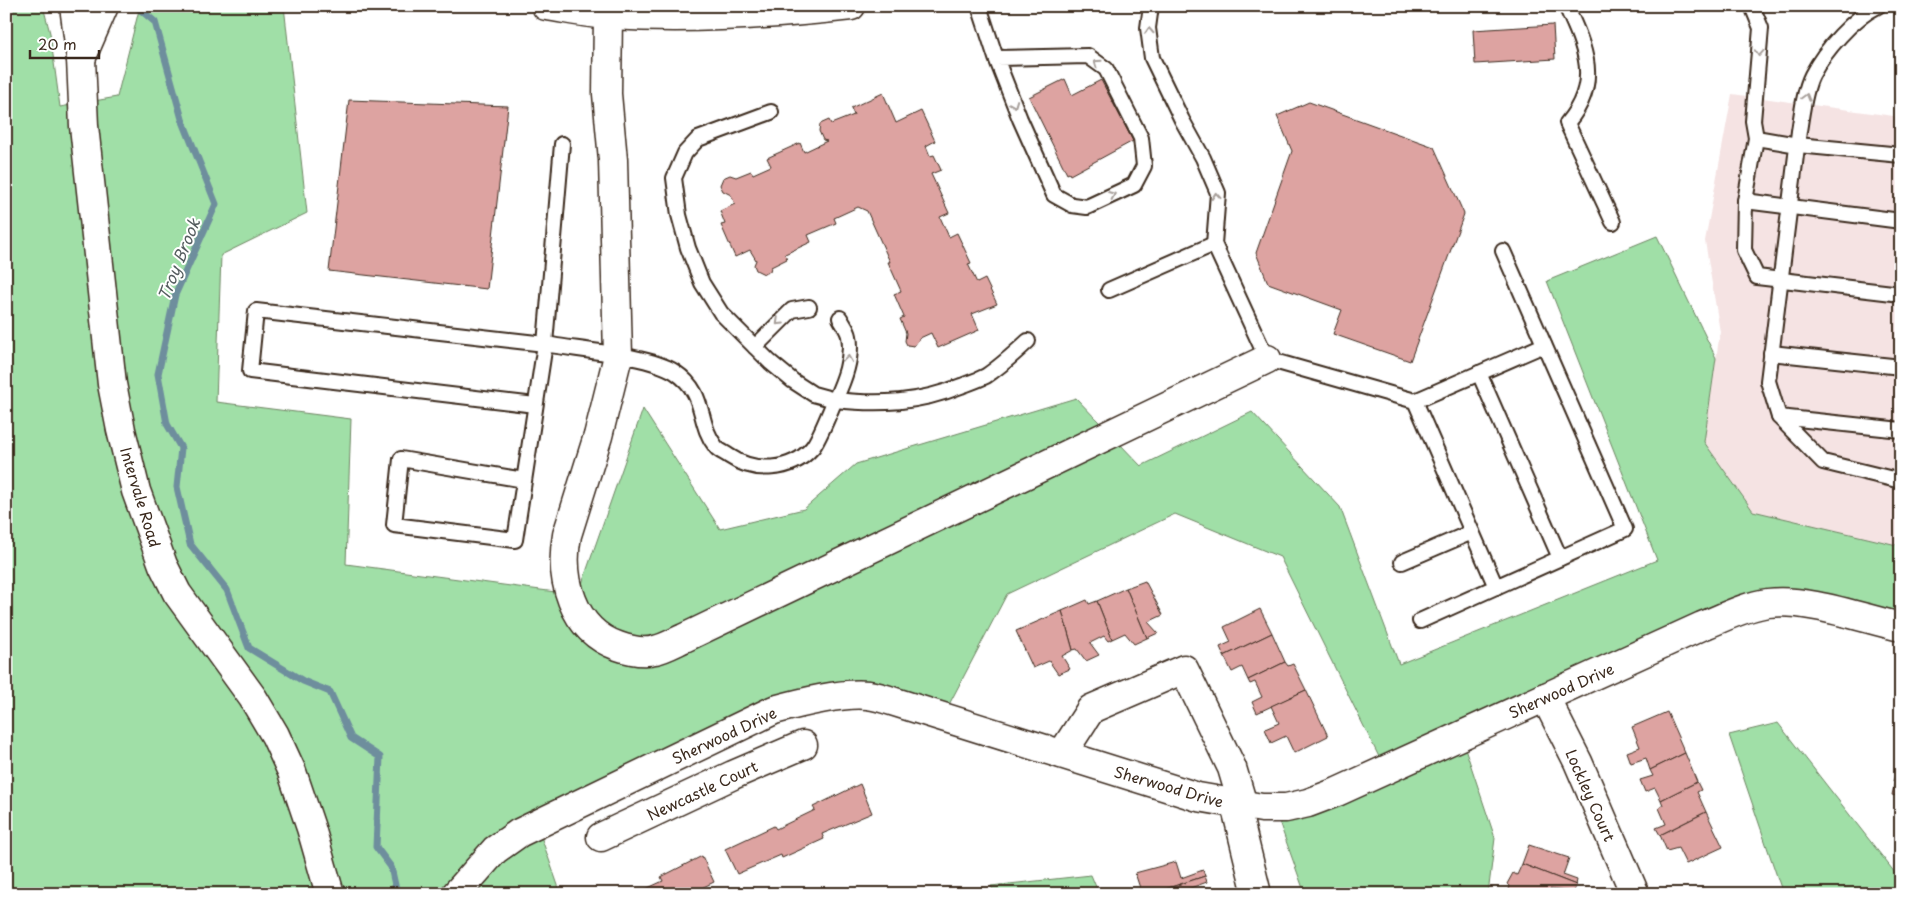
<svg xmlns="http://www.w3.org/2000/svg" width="1907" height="900" viewBox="0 0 1907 900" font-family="'Playpen Sans',sans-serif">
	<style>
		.built { fill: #f5e3e3 }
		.green { fill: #a0dfa7; stroke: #6e8462 }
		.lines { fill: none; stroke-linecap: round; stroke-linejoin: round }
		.stream { stroke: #6e8e9d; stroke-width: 7 }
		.building { fill: #dda3a1; stroke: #3b2a1e }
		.service-casing { stroke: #3b2a1e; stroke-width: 18 }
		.minor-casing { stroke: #3b2a1e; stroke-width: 31 }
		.tertiary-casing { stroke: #3b2a1e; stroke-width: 31 }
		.secondary-casing { stroke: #3b2a1e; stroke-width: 31 }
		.service { stroke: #fff; stroke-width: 14 }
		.minor { stroke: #fff; stroke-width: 28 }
		.tertiary { stroke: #fff; stroke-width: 28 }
		.secondary { stroke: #fff; stroke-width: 28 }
		.oneway { stroke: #a79f9a }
		.labels { text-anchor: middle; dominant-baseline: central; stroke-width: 4; stroke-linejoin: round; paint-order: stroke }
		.street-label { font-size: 15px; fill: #3b2a1e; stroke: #fff }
		.water-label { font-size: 16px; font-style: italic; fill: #545c5e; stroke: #fff }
	</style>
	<rect width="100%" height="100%" fill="#fff"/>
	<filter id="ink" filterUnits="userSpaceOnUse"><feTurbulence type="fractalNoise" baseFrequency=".02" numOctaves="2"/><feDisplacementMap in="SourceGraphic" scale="10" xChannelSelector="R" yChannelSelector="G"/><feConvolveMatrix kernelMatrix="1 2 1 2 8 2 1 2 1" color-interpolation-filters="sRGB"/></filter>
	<g filter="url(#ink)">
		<!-- built -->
		<path class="built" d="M1732,94L1901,117V546L1753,511L1704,442L1720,332L1705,241Z"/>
		<!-- green -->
		<g class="green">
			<path d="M6,6H43L50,33L60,107L117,97L140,6H284L307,213L221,255L216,402L351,419L346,564L578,595L643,409L720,529L804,509L856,464L1076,398L1141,466L1252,412L1340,507L1399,664L1657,560L1547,281L1657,236L1716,358L1704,442L1753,511L1901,546V636L1773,603L1462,739L1495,838L1488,894H1305L1276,813L1385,769L1280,557L1175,514L1007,594L943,716L825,697L537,825L561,894H6Z"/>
			<path d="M1778,723L1899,878L1901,894H1783L1729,735Z"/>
			<path d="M1091,875L1099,894H995L991,886Z"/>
		</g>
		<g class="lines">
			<!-- stream -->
			<path class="stream" d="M136,6L155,22L182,119L216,204L175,295L158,374L167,424L181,448L177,487L190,544L227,590L249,648L303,681L330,692L351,738L380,757L376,847L391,867L397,894"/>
		</g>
		<!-- building -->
		<g class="building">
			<path d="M1553,25L1555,59L1475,64L1473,30Z"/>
			<path d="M1065,79L1072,95L1101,80L1133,141L1070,175L1069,173L1067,174L1029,97Z"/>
			<path d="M883,93L896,123L921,111L935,141L926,146L930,156L934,155L941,170L931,174L949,213L940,217L949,237L957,233L971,263L968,264L977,283L985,279L997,304L972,314L979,330L938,348L931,333L920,338L914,346L907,345L905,341L906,333L900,319L904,317L894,294L901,291L888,262H890L867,211L858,207L834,218L836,223L808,235L811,242L785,254L787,259L771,267L770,271L764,274L756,270L754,265L756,260L750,250L735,257L721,225L725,224L720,211L735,204L731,195L723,191L720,185L723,178L730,175L736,177L751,171L753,174L771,166L767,158L800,143L804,152L827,141L823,140L819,131L820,124L829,120L831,124L854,115L851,108Z"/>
			<path d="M349,100L508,106L487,289L329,271Z"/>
			<path d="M1309,102L1434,147L1464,214L1410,361L1333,334L1342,310L1268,283L1256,253L1292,151L1277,116Z"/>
			<path d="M1145,581L1163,615L1148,622L1158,633L1147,638L1126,588Z"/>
			<path d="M1126,588L1147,638L1134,644L1125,633L1112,639L1097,601Z"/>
			<path d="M1087,600L1089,604L1097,601L1112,639L1108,641L1104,636L1090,643L1099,655L1086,661L1077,649L1073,650L1062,611Z"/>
			<path d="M1260,609L1272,633L1224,656L1220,647L1231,642L1224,627Z"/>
			<path d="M1062,611L1073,650L1062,656L1070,669L1058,674L1049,661L1033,668L1016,631Z"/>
			<path d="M1272,633L1285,662L1248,680L1242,667L1232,672L1224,656Z"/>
			<path d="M1285,662L1288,666L1293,664L1306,690L1257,713L1252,702L1262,697L1255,682L1250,684L1248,680Z"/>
			<path d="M1306,690L1328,736L1294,753L1286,736L1271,743L1265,729L1279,723L1271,706Z"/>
			<path d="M1667,712L1685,753L1650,770L1646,758L1631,763L1627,752L1640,747L1632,727Z"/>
			<path d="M1685,753L1697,782L1661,800L1655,788L1645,792L1640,780L1653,776L1650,770Z"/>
			<path d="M1898,767H1901V797L1892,795L1895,782L1893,781Z"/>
			<path d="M1697,782L1701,790L1697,792L1706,812L1660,835L1656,828L1666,824L1659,808L1663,805L1661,800Z"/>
			<path d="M860,784L872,813L822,834L824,839L782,858L781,855L737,874L725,849L774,826L776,829L815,810L813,807Z"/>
			<path d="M1706,812L1723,847L1686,864L1678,848L1667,851L1660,835Z"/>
			<path d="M1529,845L1569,858L1563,875L1577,880L1576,885L1522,864Z"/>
			<path d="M702,856L714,882L689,894H635L663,881L661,877Z"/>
			<path d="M1176,862L1181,878L1203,870L1205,876L1150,894H1142L1135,873Z"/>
			<path d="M1522,864L1576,885L1574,892L1550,889L1549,894L1508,893L1510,886L1507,884L1513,873L1517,875Z"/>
			<path d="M1205,876L1207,882L1185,890V891L1181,894H1150Z"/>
		</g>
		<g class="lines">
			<defs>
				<g id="service">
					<path d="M979,6L996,58L1020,119L1054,195L1072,205L1087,207L1134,185L1144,166L1141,138L1106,69L1088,56L996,58"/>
					<path d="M1151,6L1148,28L1152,58L1182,120L1203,158L1218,193L1214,244"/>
					<path d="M1566,6C1586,49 1601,83 1567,123L1613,222"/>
					<path d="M1752,6L1761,28L1753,121L1756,138L1745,201L1744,250L1757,277L1901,294"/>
					<path d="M1878,6C1853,18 1825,50 1812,75C1804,91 1802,113 1799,131L1768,381L1779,417L1823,462L1901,481"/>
					<path d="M1756,138L1798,145L1901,155"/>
					<path d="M1745,201L1901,221"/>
					<path d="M1109,290L1214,244L1267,359L1415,401L1496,587"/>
					<path d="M840,318C843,324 848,330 849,336C853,358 844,380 835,400C880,405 919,403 961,386C969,383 978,380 986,376C1001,366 1014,354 1028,341"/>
					<path d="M755,347L792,310L809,307"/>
					<path d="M1771,353L1901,367"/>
					<path d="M1479,373L1560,558"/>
					<path d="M1415,401L1544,345"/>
					<path d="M535,405L250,371L256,311L545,344L562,144"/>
					<path d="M1779,417L1901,430"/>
					<path d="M524,480L401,459L394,525L515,540L545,344C577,350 649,355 675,372C708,394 696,422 716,447C719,451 725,453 729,456C754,473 791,472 812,448C819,440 830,411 835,400L813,394L793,381L770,362L721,313L702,283L688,248L679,215L674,178L685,153L698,139L771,112"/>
					<path d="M1402,562L1472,532"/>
					<path d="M1420,621L1625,529L1503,251"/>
				</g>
				<g id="minor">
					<path d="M608,15L607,94L613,160L618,356L598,436L567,535C559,578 572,630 618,646C629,650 643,653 655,650C665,648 675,642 684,638L1267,359"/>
					<path d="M1545,697L1578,762L1635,894"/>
					<path d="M1062,754L1091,709L1184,669L1232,768L1243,805"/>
					<path d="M1235,804L1257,894"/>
					<path d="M601,837L733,775L803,745"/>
					<path d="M456,894L495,850L519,833L774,710C800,703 842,692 868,695C877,696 886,699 895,702L1198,797L1262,808H1286L1308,803L1337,792L1702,626C1723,618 1745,606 1768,603C1807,598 1861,618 1901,627"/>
				</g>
				<g id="tertiary">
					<path d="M74,6L81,59L84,126L112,384L121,430L136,491L163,565L177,593L253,698L275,735L292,772L311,828L330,894"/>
					<path d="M81,59L104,6"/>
				</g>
				<path id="secondary" d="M546,6C567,9 589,14 610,15C690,20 772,15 851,6"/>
			</defs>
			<!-- service casing -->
			<use href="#service" class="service-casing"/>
			<!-- minor casing -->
			<use href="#minor" class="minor-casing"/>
			<!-- tertiary casing -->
			<use href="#tertiary" class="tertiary-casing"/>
			<!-- secondary casing -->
			<use href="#secondary" class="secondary-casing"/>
			<!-- service -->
			<use href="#service" class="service"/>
			<!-- minor -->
			<use href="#minor" class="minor"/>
			<!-- tertiary -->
			<use href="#tertiary" class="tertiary"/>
			<!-- secondary -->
			<use href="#secondary" class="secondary"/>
		</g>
		<!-- one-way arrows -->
		<defs><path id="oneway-chevron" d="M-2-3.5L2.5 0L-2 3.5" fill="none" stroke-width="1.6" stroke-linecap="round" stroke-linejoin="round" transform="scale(1.25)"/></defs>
		<g class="oneway">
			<use href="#oneway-chevron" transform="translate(1149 31) rotate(-93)"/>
			<use href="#oneway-chevron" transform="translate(1759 53) rotate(94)"/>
			<use href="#oneway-chevron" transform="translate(1097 63) rotate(-145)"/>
			<use href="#oneway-chevron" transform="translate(1806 97) rotate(-74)"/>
			<use href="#oneway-chevron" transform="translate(1014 104) rotate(69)"/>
			<use href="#oneway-chevron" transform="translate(1112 195) rotate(-25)"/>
			<use href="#oneway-chevron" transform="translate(1216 196) rotate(-95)"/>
			<use href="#oneway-chevron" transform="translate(779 322) rotate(136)"/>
			<use href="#oneway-chevron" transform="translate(848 359) rotate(-82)"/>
		</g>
	</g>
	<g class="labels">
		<!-- street labels -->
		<g class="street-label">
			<text transform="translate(141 497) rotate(73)">Intervale Road</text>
			<text transform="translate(1561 690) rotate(-24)">Sherwood Drive</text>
			<text transform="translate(724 735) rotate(-25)">Sherwood Drive</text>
			<text transform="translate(1169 786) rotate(16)">Sherwood Drive</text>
			<text transform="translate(702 790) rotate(-25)">Newcastle Court</text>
			<text transform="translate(1591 795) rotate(66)">Lockley Court</text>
		</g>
		<!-- water labels -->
		<g class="water-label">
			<text transform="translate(178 259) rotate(-68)">Troy Brook</text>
		</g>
	</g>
	<!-- margin -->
	<rect width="1907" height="900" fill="none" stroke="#fff" stroke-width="25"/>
	<rect x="12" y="12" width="1882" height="875" fill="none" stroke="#3b2a1e" stroke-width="2" filter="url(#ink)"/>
	<!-- scale -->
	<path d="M30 50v8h69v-8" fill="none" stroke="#3b2a1e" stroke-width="2.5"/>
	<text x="38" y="50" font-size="15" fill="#3b2a1e" stroke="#ffffff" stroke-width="4" paint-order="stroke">20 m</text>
</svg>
